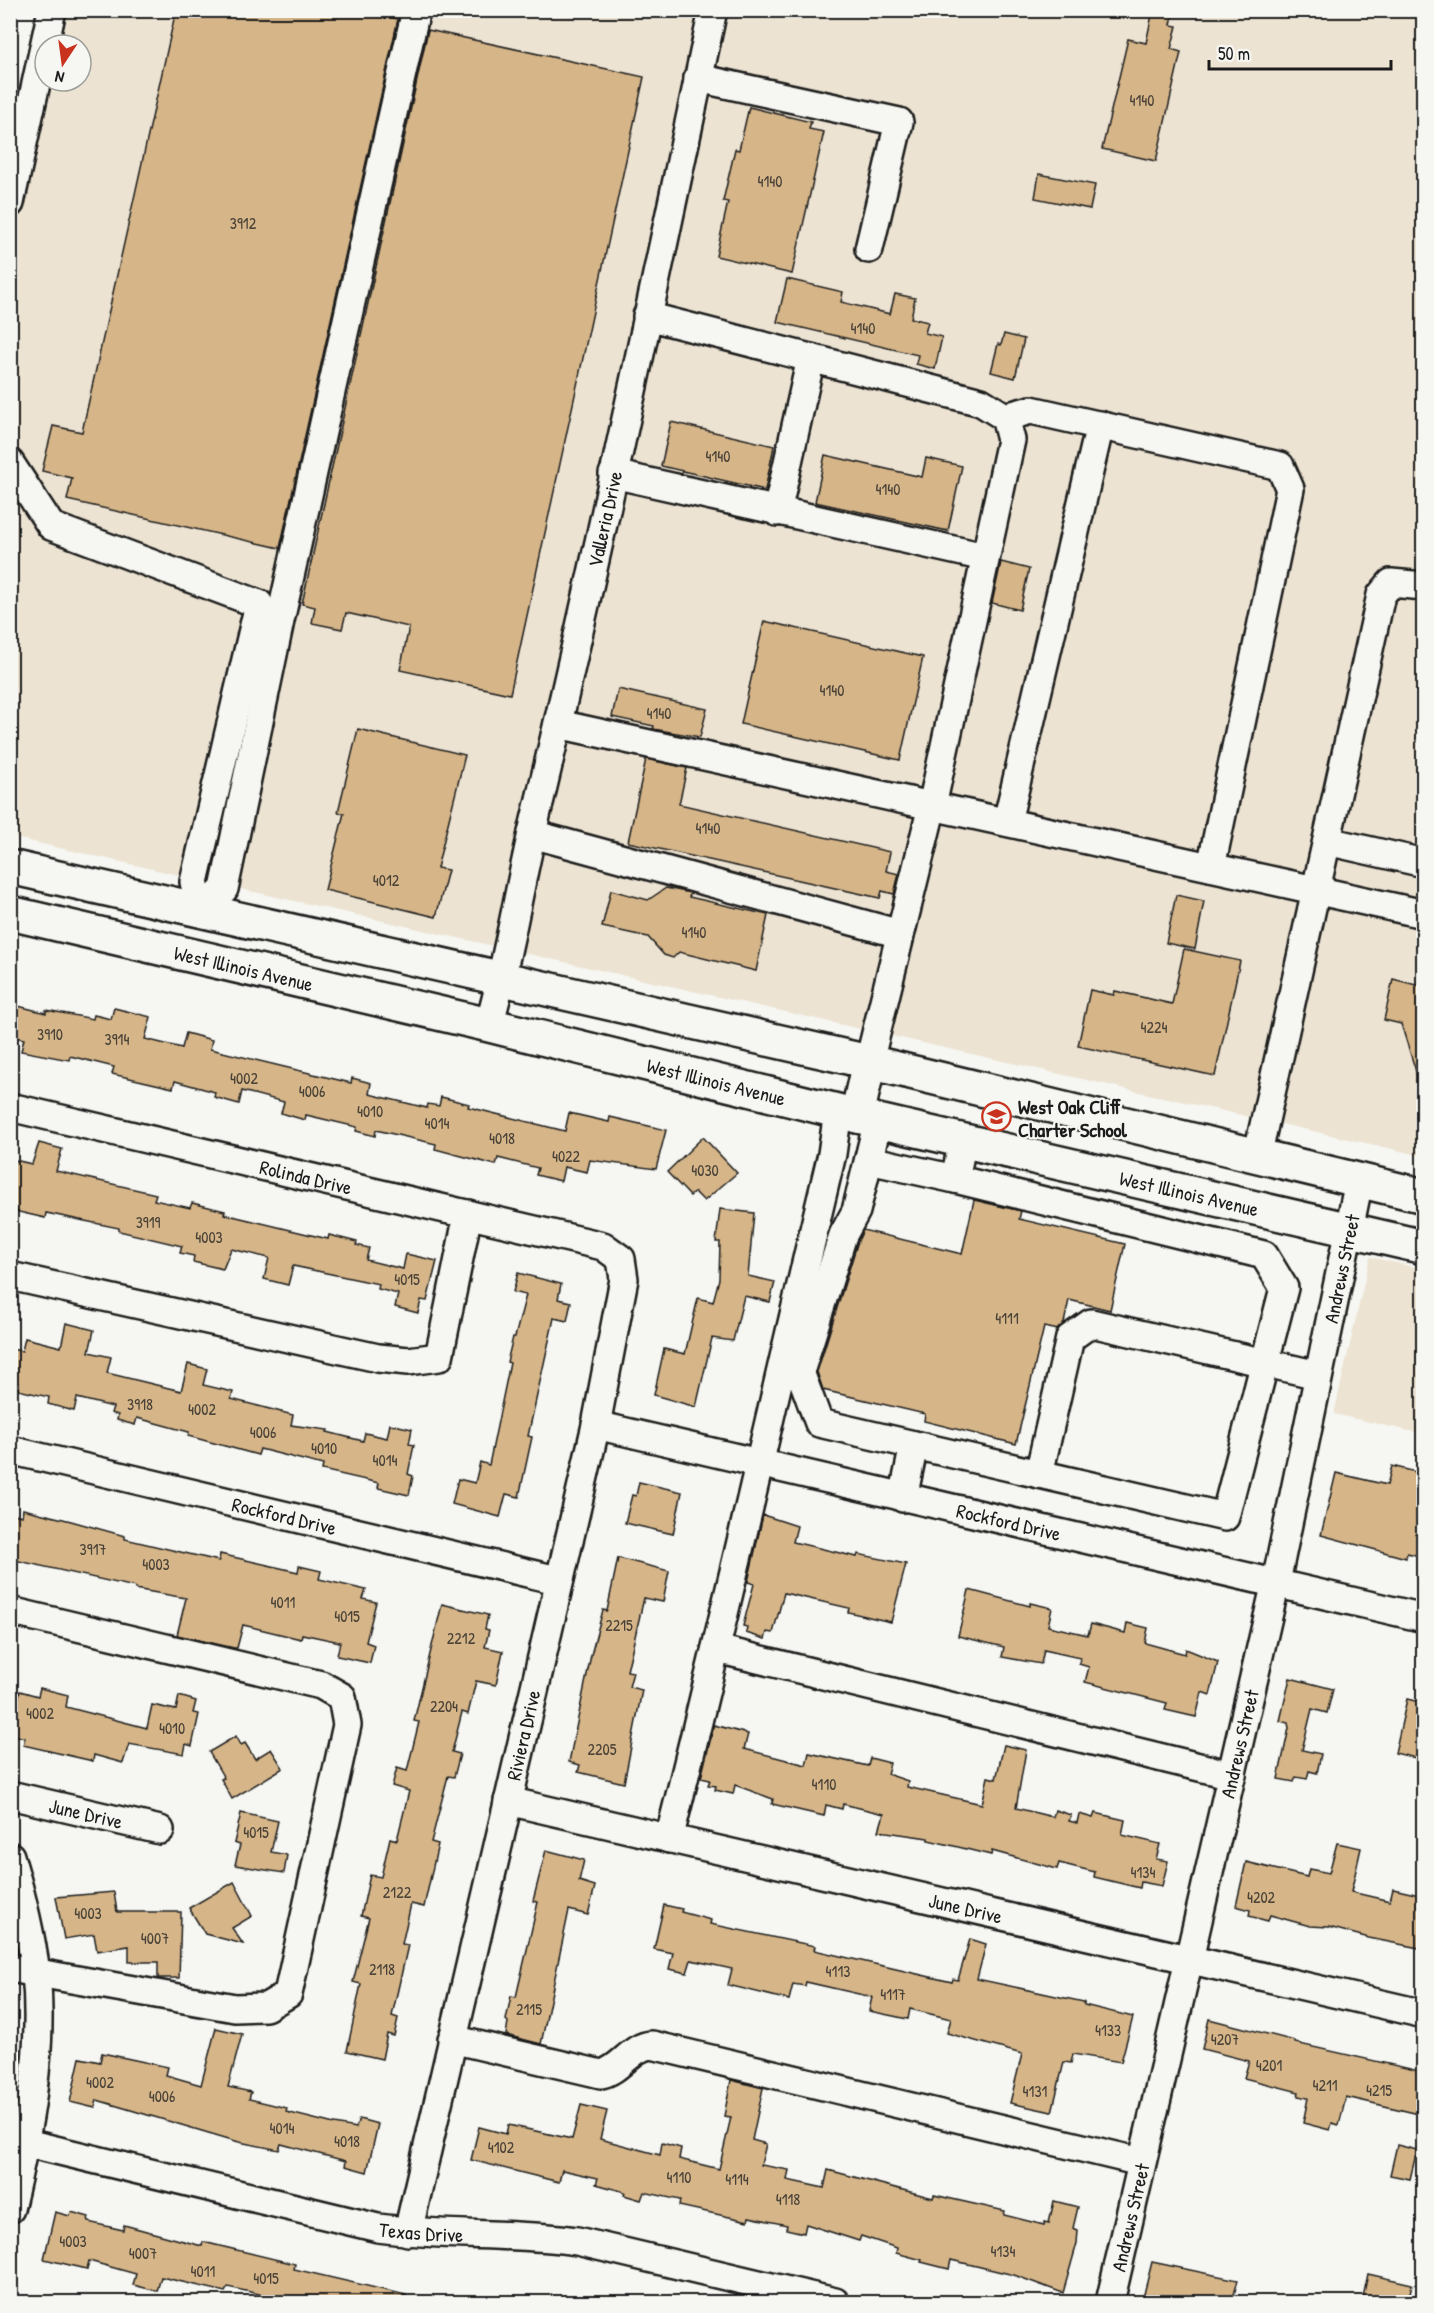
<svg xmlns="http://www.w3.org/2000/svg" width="1434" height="2313" viewBox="0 0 1434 2313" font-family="'Patrick Hand',sans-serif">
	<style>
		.built { fill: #ece3d2; fill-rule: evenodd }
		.building { fill: #d6b689; stroke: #1c1c1c; stroke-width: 1.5 }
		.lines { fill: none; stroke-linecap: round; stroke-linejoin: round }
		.minor-casing { stroke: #1c1c1c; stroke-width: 32 }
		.major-casing { stroke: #1c1c1c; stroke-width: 38 }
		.minor { stroke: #f6f6f2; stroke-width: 27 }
		.major { stroke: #f6f6f2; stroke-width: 33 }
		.labels { text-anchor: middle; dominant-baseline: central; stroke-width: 4.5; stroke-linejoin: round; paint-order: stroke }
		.number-label { font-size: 16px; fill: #4a4237 }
		.street-label { font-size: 20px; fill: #1c1c1c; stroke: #f6f6f2 }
		.poi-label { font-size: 20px; font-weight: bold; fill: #1c1c1c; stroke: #f6f6f2; text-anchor: start }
	</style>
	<rect width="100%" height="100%" fill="#f6f6f2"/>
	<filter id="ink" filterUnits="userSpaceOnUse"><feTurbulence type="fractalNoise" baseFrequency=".0167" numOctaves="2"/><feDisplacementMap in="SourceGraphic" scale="12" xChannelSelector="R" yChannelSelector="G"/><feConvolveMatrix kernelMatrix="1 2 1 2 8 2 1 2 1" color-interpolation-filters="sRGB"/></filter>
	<g filter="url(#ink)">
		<!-- built -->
		<g class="built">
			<path d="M40,11H1423V1156L11,837L10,146ZM45,45H81V81H45Z"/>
			<path d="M1370,1257L1423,1269V1434L1334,1414Z"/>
		</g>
		<!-- building -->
		<g class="building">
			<path d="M176,10H362L398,19L280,548L67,500L72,478L42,471L53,426L82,432Z"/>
			<path d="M1153,10H1174L1171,25L1177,26L1171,49L1181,52L1156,161L1102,149L1128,39L1146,43Z"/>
			<path d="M428,30L644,77L510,694L400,670L409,627L346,613L342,629L312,623L315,607L302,604Z"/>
			<path d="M749,107L811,122L809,129L824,132L792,274L716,256L728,202L723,201L735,149L739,150Z"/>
			<path d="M1039,174L1095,185L1090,209L1035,198Z"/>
			<path d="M787,279L843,292L841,302L890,314L895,294L915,298L911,318L928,322L925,333L942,337L935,369L916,364L918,355L777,322Z"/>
			<path d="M1004,334L1024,339L1015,378L991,372L998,344L1001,345Z"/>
			<path d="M671,422L774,446L765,490L661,466Z"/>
			<path d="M825,455L922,477L926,458L962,466L948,531L815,502Z"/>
			<path d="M1001,562L1029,569L1020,610L992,603Z"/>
			<path d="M764,621L923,657L900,760L741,724Z"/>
			<path d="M618,689L707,709L700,737L653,729L654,726L612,717Z"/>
			<path d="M358,729L465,755L437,868L448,870L436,917L325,890L344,813L338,812Z"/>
			<path d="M646,759L687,768L679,804L890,852L886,871L899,874L894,894L882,891L880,898L628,842Z"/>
			<path d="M666,888L691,893L689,897L768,915L756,971L679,952L673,958L664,955L648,937L602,927L611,890L648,900Z"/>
			<path d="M1176,895L1204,901L1195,949L1166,943Z"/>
			<path d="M1184,949L1240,961L1215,1076L1078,1046L1090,990L1114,995L1115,991L1172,1004Z"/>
			<path d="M1393,979L1424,987V1080L1419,1081L1401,1024L1384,1020Z"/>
			<path d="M10,1004L46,1013V1010L93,1019L94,1015L111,1019L114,1008L151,1017L145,1039L182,1048L186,1033L212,1040L210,1049L351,1083L352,1078L371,1083L369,1094L427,1108L428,1104L439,1106L441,1097L469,1104L468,1107L565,1131L569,1113L609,1122L610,1117L666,1130L656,1169L590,1160L587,1172L564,1167L561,1181L536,1175L538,1168L498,1158L496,1165L435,1149L436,1144L376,1130L375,1136L356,1131L357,1127L306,1115L305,1120L281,1113L284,1102L242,1091L239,1104L214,1097L215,1092L175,1081L173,1088L112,1074L114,1067L70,1056L69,1060L21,1051L24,1039L10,1036Z"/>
			<path d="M703,1137L737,1173L704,1201L695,1192L690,1196L667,1172Z"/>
			<path d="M39,1143L62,1149L56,1171L156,1194L154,1200L190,1208L192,1203L225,1211L224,1214L328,1239L329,1235L357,1242L356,1245L369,1248L366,1260L403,1269L406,1254L437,1261L427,1301L421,1300L418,1313L395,1307L398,1294L378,1289L379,1284L293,1266L288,1285L264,1279L269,1258L231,1249L223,1269L193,1262L194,1256L180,1253L182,1246L119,1231V1228L46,1213L45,1218L10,1210V1159L32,1164Z"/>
			<path d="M974,1200L1021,1211L1019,1219L1125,1244L1110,1310L1069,1300L1064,1323L1058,1330L1044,1327L1016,1444L924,1421L925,1414L823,1390L817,1372L858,1241L863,1230L962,1254Z"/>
			<path d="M720,1209L754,1213L748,1276L775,1282L770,1302L744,1296L733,1341L712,1338L696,1407L654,1395L664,1349L685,1354L698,1298L713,1302L719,1279L720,1242H716Z"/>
			<path d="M518,1273L561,1284L558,1299L571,1302L567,1321L554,1318L528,1436L532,1437L519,1497L506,1494L500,1517L452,1504L458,1479L475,1483L480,1462L489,1465L510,1363L507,1362L513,1337H515L526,1295L513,1292Z"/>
			<path d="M66,1323L94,1330L89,1352L111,1357L107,1373L181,1391L188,1364L207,1369L203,1385L233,1392L231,1399L293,1415L291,1425L328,1430L327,1432L363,1441L365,1433L387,1438L390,1424L412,1429L409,1444L414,1445L408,1474L413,1476L409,1495L378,1488L379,1483L322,1470L323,1465L260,1449L258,1455L188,1436L189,1432L137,1418L135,1425L117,1420L118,1415L111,1413L113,1407L77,1398L74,1411L48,1404L49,1397L18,1390L19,1384L10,1382V1349L22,1351L25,1338L61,1347Z"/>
			<path d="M1392,1466L1424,1474V1542L1420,1556L1407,1553L1406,1558L1321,1535L1336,1473L1387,1485Z"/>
			<path d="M639,1482L682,1492L673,1534L625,1523L632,1495L636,1496Z"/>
			<path d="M23,1509L71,1521L125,1536V1539L219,1561L220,1554L298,1572L299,1566L321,1571L319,1579L366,1590L363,1599L376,1602L366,1642L374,1645L370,1663L337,1656L340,1642L302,1634L301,1639L243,1625L237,1648H234L177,1635L186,1598L135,1589V1587L10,1559V1513L22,1516Z"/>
			<path d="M763,1515L797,1526L793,1542L857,1557L858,1554L906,1564L891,1622L848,1612L849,1608L784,1593L773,1633L767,1632L765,1639L746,1633L747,1627L743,1626L754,1584L748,1582Z"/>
			<path d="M618,1558L669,1571L663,1602L644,1598L627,1671L633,1672L629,1687L642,1690L624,1783L578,1772L580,1765L569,1762L591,1655L603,1610L607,1611Z"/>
			<path d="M969,1590L1030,1606V1603L1052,1608L1048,1626L1088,1635L1091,1624L1125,1633L1127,1623L1148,1628L1145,1643L1185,1654L1186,1649L1218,1662L1210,1695L1202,1692L1196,1717L1165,1710L1167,1703L1085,1682L1089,1667L1079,1664L1080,1658L1044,1650L1041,1664L1002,1657L1004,1647L958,1636Z"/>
			<path d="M442,1604L488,1615L485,1629L489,1630L485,1647L503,1651L496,1685L476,1681L468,1714L462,1712L452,1752L460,1754L454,1777L448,1776L431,1842L438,1844L424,1907L411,1904L402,1944L408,1945L392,2016L398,2018L394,2036L387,2034L382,2059L347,2051L361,1984L353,1982L369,1918L361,1916L370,1875L381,1877L390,1838L397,1840L409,1791L392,1786L397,1768L407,1771L419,1722L414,1721Z"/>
			<path d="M1290,1678L1333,1689L1327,1713L1312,1709L1302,1750L1321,1754L1317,1773L1309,1771L1307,1779L1296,1777L1294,1782L1278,1779L1289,1728L1288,1723L1280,1721Z"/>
			<path d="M40,1688L68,1695L66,1707L147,1728L152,1705L176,1710L179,1696L196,1701L193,1713L199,1714L192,1746L186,1744L184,1754L129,1744L123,1763L94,1755L93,1761L23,1745L25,1738L10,1734L20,1691L38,1696Z"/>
			<path d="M1407,1699L1424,1703V1760L1395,1753Z"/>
			<path d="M714,1725L748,1734L744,1749L806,1765L809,1753L868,1766L870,1758L890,1763L887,1774L908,1781L907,1787L982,1804L988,1777L996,1779L1004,1745L1026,1750L1016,1808L1053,1817L1055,1810L1071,1815L1069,1821L1077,1823L1079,1814L1093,1818L1095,1813L1125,1820L1122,1835L1160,1844L1156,1859L1168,1861L1162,1886L1141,1882L1140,1888L1094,1877L1095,1872L1059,1863L1057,1869L992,1851L991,1855L950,1845L928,1840V1838L879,1831L884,1814L843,1804L842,1809L826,1805L824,1816L772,1804L773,1799L735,1785L733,1794L715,1790L716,1786L708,1785L710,1780L701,1778Z"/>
			<path d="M236,1736L241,1745L245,1743L255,1759L271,1749L283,1768L232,1799L221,1779L224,1778L209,1752Z"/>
			<path d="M241,1813L278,1821L271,1852L287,1855L284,1873L235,1865L240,1845L234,1843Z"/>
			<path d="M1337,1843L1361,1848L1351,1892L1390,1901L1393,1889L1424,1896V1949L1369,1938L1329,1927L1310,1926L1270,1915L1268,1921L1249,1916L1250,1910L1236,1906L1246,1862L1307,1877L1309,1869L1329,1873Z"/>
			<path d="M546,1850L584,1860L579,1881L595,1886L588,1915L569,1910L541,2044L506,2035L508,2022L506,2020L511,1996L516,1997L538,1902L533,1901Z"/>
			<path d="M234,1882L252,1916L232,1928L243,1944L205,1934L189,1908Z"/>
			<path d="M114,1892L117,1912H181L179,1978H158V1962H129V1946L97,1951L94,1934L64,1939L56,1897Z"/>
			<path d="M664,1905L682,1909L681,1912L711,1920L710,1924L815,1946L814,1950L952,1982L953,1979L958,1980L970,1939L986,1944L977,1979L1084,2002V2005L1133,2017L1121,2062L1073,2054L1071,2063L1064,2062L1052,2112L1010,2103L1022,2054L947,2033L951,2019L910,2009L908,2019L869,2011L872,1997L806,1982L805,1986L793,1984L789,2000L728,1985L732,1969L691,1960L687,1973L669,1969L673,1953L654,1949Z"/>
			<path d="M1209,2019L1295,2041V2043L1424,2072V2108L1420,2107L1419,2114L1346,2097L1339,2125L1332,2123L1330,2130L1303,2123L1308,2098L1298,2096L1299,2092L1244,2078L1249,2061L1202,2049Z"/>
			<path d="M216,2028L242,2034L228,2087L251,2092L249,2099L287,2108L286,2112L334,2124L356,2128L359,2119L378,2124L367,2172L345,2166L346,2161L281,2144L279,2150L239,2142L97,2100L95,2108L70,2102L80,2058L100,2062L102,2053L168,2067L166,2075L201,2085Z"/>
			<path d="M731,2080L763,2088L752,2140L766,2144L761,2165L789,2170L787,2180L824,2188L828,2170L933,2198L934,2195L1005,2211L1004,2215L1044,2225L1045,2222L1049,2223L1054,2201L1078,2207L1073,2228L1078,2230L1077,2243L1063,2293L1014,2275L951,2260L949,2269L921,2262L922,2260L896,2253L897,2248L861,2236L859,2241L806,2224L804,2233L786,2229L787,2225L749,2217L748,2221L679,2206L680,2200L644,2192L641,2200L624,2195L625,2192L596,2184L598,2178L562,2170L559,2182L471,2160L479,2127L506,2134L508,2125L572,2139L581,2105L607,2111L600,2139L660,2155L662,2143L681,2148L679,2159L719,2169L731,2117L724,2116Z"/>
			<path d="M1397,2145L1417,2150L1410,2179L1390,2175Z"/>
			<path d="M55,2212L70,2216L71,2212L89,2217L88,2222L123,2230L124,2225L202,2246L203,2242L295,2264L294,2269L406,2295L405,2302H296L228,2287L225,2292L161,2277L157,2291L133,2285L136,2274L89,2261L87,2269L44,2259Z"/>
			<path d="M1152,2262L1238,2280L1232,2302H1142Z"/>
			<path d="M1368,2274L1412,2284L1408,2302H1362Z"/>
		</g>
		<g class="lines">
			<defs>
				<g id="minor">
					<path d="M698,78L899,122L869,249"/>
					<path d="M10,203L52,10"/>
					<path d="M647,316L981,402L1005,417L1011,440L932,806L869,1062"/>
					<path d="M1005,417L1031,410L1280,466L1290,489L1211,867"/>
					<path d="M10,463L51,526L259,604L194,882L201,912"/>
					<path d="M613,474L985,557"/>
					<path d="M777,512L811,358"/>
					<path d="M558,724L1424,914"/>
					<path d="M1007,822L1100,425"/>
					<path d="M532,834L900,934"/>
					<path d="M1327,841L1424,863"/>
					<path d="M201,912L224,889L280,621L416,10"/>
					<path id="s1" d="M489,1025C509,956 519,886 536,816C600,549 656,279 713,10"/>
					<path id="s2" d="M10,1107L603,1246L621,1259L624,1279L596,1425L408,2232"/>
					<path d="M878,1121L856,1211L843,1235L800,1372L819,1423L1225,1517L1284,1288L1264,1255L955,1179L963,1140"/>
					<path d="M1257,1157L1381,595L1391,583L1424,586"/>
					<path d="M869,1160L955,1179"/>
					<path d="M10,1276L378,1358L408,1361L439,1357L468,1214"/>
					<path id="s3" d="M596,1425L1424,1618"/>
					<path id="s4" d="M10,1450L557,1580"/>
					<path d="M1039,1474L1070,1338L1091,1323L1318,1375"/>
					<path d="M903,1498L914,1445"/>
					<path d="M10,1611L321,1685L342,1697L347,1725L288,1994L266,2007L235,2008L10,1968"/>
					<path d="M717,1649L1232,1775"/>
					<path id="s5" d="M10,1795L160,1830"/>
					<path id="s6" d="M508,1801L1424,2014"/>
					<path d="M669,1839C727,1611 777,1382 832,1154L838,1111"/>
					<path d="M10,1856C21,1893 31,1935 36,1973C44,2052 28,2133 10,2209"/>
					<path d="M452,2039L601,2074C621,2070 631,2046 652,2045L1141,2162"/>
					<path id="s7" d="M10,2139L378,2228C444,2237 511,2232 577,2241L835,2302"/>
					<path id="s8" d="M1110,2302L1276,1582L1359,1181"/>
				</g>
				<g id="major">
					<path d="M10,867L869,1062L1424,1196"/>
					<path id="s9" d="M10,913L489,1025L878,1121L1424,1247"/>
					<path d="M857,1116L869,1062"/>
				</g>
			</defs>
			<!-- minor casing -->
			<use href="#minor" class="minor-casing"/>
			<!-- major casing -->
			<use href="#major" class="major-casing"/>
			<!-- minor -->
			<use href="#minor" class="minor"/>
			<!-- major -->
			<use href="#major" class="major"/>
		</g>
	</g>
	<!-- icons -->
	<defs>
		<symbol id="school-ring" viewBox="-11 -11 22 22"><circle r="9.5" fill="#f6f6f2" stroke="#c8321e" stroke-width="1.5"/><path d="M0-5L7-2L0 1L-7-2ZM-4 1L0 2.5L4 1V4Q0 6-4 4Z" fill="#c8321e"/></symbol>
	</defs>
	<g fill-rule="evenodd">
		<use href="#school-ring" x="980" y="1100" width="33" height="33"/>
	</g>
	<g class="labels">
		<!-- number labels -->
		<g class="number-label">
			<text x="1142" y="100">4140</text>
			<text x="770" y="181">4140</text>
			<text x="243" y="223">3912</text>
			<text x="863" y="328">4140</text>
			<text x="718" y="456">4140</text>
			<text x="888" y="489">4140</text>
			<text x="832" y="690">4140</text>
			<text x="659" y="713">4140</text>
			<text x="708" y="828">4140</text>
			<text x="386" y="880">4012</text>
			<text x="694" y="932">4140</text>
			<text x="1154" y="1027">4224</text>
			<text x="50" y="1034">3910</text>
			<text x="117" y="1039">3914</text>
			<text x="244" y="1078">4002</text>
			<text x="312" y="1091">4006</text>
			<text x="370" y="1111">4010</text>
			<text x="437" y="1123">4014</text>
			<text x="502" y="1138">4018</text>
			<text x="566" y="1156">4022</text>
			<text x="705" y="1170">4030</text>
			<text x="148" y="1222">3919</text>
			<text x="209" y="1237">4003</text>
			<text x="407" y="1279">4015</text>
			<text x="1007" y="1318">4111</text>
			<text x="140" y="1404">3918</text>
			<text x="202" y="1409">4002</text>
			<text x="263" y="1432">4006</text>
			<text x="324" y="1448">4010</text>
			<text x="385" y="1460">4014</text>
			<text x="93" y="1549">3917</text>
			<text x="156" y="1564">4003</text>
			<text x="283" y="1602">4011</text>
			<text x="347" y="1616">4015</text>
			<text x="619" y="1625">2215</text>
			<text x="461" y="1638">2212</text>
			<text x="444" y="1706">2204</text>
			<text x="40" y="1713">4002</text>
			<text x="172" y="1728">4010</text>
			<text x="602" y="1749">2205</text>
			<text x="824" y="1784">4110</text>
			<text x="256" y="1832">4015</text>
			<text x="1143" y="1872">4134</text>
			<text x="397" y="1892">2122</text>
			<text x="1261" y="1897">4202</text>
			<text x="88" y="1913">4003</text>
			<text x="155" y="1938">4007</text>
			<text x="382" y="1969">2118</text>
			<text x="838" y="1971">4113</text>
			<text x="893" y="1994">4117</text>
			<text x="529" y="2009">2115</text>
			<text x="1108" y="2030">4133</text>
			<text x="1225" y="2039">4207</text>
			<text x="1269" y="2065">4201</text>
			<text x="100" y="2082">4002</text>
			<text x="1325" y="2085">4211</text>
			<text x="1379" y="2090">4215</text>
			<text x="1035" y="2091">4131</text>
			<text x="162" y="2096">4006</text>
			<text x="282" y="2128">4014</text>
			<text x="347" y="2141">4018</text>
			<text x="501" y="2147">4102</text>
			<text x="679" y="2177">4110</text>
			<text x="737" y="2179">4114</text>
			<text x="788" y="2199">4118</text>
			<text x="73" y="2241">4003</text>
			<text x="1003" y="2251">4134</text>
			<text x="143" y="2253">4007</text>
			<text x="203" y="2271">4011</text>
			<text x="266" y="2278">4015</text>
		</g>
		<!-- street labels -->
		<g class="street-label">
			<text stroke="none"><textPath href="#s1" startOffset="519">Valleria Drive</textPath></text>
			<text stroke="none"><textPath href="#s9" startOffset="240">West Illinois Avenue</textPath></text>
			<text stroke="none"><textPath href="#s9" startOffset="726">West Illinois Avenue</textPath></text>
			<text stroke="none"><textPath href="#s2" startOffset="304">Rolinda Drive</textPath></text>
			<text stroke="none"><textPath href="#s9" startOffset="1212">West Illinois Avenue</textPath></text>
			<text stroke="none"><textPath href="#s8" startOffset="1059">Andrews Street</textPath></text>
			<text stroke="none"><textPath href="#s4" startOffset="282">Rockford Drive</textPath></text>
			<text stroke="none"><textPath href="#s3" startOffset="424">Rockford Drive</textPath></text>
			<text transform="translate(523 1735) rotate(-77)">Riviera Drive</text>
			<text stroke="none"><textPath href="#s8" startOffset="573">Andrews Street</textPath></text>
			<text stroke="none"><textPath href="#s5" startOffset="78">June Drive</textPath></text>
			<text stroke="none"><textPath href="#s6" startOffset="470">June Drive</textPath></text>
			<text stroke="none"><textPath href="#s8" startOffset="87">Andrews Street</textPath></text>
			<text stroke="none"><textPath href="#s7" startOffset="422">Texas Drive</textPath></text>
		</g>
		<!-- poi labels -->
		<g class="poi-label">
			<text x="1018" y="1106">West Oak Cliff<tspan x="1018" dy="23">Charter School</tspan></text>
		</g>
	</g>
	<!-- margin -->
	<rect width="1434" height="2313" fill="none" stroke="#f6f6f2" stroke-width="36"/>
	<rect x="18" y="18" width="1398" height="2277" fill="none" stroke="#1c1c1c" stroke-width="2" filter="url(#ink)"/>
	<!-- north arrow -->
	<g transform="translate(63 63) rotate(193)"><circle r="28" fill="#f6f6f2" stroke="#9f9f9c" stroke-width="1.5"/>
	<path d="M0-4.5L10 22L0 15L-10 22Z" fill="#c8321e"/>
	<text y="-9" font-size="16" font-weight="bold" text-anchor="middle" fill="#1c1c1c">N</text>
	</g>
	<!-- scale -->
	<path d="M1209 60v9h182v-9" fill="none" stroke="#1c1c1c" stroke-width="3"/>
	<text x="1218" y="60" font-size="18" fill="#1c1c1c" stroke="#f6f6f2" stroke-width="4.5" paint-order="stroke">50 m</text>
</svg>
